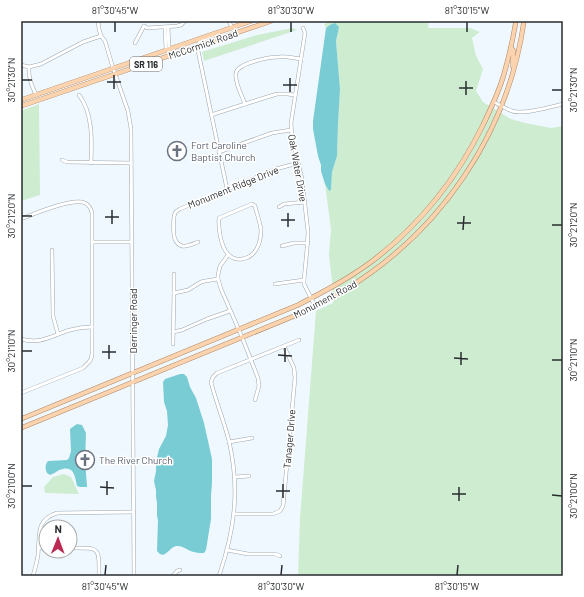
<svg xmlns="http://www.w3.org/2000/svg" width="584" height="597" viewBox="0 0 584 597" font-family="Barlow,sans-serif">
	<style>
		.green { fill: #cdecd0 }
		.water { fill: #79ccd4 }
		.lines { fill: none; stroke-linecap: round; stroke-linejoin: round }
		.minor-casing { stroke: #9da6ac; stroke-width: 4 }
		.major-casing { stroke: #b0865f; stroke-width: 5 }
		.minor { stroke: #fff; stroke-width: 3 }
		.major { stroke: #fbd3af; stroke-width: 4 }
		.ticks { fill: none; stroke: #292c2f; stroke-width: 1.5 }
		.labels { text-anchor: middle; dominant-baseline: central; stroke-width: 3; stroke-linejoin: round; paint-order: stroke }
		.shield { fill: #fff; stroke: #696b6d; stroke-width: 1 }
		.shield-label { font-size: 9px; font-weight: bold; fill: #292c2f }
		.street-label { font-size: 10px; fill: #292c2f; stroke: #fff }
		.worship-label { font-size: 10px; fill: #5b616d; stroke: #fff; text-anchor: start }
		.neatline { fill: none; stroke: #292c2f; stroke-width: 1.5 }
		.ticks-label { font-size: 10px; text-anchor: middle; fill: #292c2f }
	</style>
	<rect width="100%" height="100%" fill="#eff8ff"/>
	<!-- green -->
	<g class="green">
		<path d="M334,21H429L428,28H470L480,32L472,38L476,56L483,69L476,91L483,102L511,119L525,123L551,128L563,126V576H298L300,519L316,311L333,303L332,281L329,255L331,229L325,184L329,191L331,190L332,172L337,156L338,124L340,89L336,41L339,27L330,25L326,28L324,24Z"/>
		<path d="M293,28L297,30L204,61L202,52L257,35Z"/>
		<path d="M39,104L40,195L21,201V111Z"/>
		<path d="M64,474L71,477L79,494L45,493L44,487L53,477Z"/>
	</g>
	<!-- water -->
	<g class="water">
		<path d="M335,23L339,27L336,41L340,89L338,124L337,156L332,172L331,190L329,191L325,184L321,171V165L318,156L313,129V121L326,28L330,25Z"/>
		<path d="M180,374H184L187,377L190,387L196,398L204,423L212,459V483L211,496V519L206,550L204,553C201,553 197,553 194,552C188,551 183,545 176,546C168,548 165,561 157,551L158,520L157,516V503L156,497V490L154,481L156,471V462L159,449L166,436L168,425L167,411L164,402L163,382L165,379Z"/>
		<path d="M77,424L82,425L86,433L85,461L87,486V487H80L77,486C75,476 74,464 59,470C56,472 53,474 50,475L47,473C45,468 45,465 48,461L67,460L69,458L71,451L70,429L74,426Z"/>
	</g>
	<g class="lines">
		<defs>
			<g id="minor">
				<path d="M98,21L99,29L101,36L105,41L113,68L128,111L131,129L134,576"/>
				<path d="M229,21L232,28"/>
				<path d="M144,26L147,28L177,26L181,25L185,21"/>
				<path d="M165,27L166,50"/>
				<path d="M168,27L169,49"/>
				<path d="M303,28L305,33L291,123L292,137L302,179L308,232L307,249L304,280V284L315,306"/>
				<path d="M217,34L200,41L197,46L227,189"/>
				<path d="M135,43L144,26"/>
				<path d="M21,65L29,67L41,64L83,42L101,36"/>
				<path d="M29,67C28,77 32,86 36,95"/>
				<path d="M79,95C93,113 92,141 91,163"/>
				<path d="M494,102C500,105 506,109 512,111C524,115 550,107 563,104"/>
				<path d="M245,104C242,96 234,81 236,73C238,63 269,57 279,57C286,56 293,58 301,59"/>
				<path d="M211,115L245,104L277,94H287L295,95"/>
				<path d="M219,152L272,133L291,130"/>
				<path d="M62,160L67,162L131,163"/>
				<path d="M252,204L255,206C257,214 260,222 261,230C261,243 256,257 242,259C237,260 231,258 228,254C221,247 218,228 219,218Z"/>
				<path d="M279,207L284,204L305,202"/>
				<path d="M21,219C34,214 73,197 85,203C89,205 91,209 92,213V354L91,359L89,362L83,368L21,393"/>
				<path d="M92,242H132"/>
				<path d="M198,242C193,244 187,247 182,246C179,245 176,242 175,239C173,235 173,218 175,213C176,211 178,210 180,209L276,169L298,163"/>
				<path d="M282,246L294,243H308"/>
				<path d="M52,250L53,316L58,334"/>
				<path d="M228,255L220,266L218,275V279L221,289L242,337L258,378L259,386L255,400"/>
				<path d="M275,284L304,280"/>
				<path d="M174,293L188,290L201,282L205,281L218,279"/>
				<path d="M173,332L182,330L207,319L230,311"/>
				<path d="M21,339C40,345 53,335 70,330C77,328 85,327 92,327"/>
				<path d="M173,344L174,293V274"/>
				<path d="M229,442L252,438"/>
				<path d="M235,477L249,476"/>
				<path d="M234,514H273L280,511L283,506L295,378L294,368L284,346"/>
				<path d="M39,548H46"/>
				<path d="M70,548C100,548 99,546 99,576"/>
				<path d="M227,550L248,554H275L280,556"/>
				<path d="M33,576C35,569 37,562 38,555C40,536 35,520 57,513L134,512"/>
				<path d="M173,576L177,571L180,570"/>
				<path d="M219,576C235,529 240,489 229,441C224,421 216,402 211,382L213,377L217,373L299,340"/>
			</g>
			<g id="major">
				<path d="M511,48L513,50V67"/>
				<path d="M21,100L251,21"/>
				<path d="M21,106L271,21"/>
				<path d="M21,419L298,305C323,292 348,279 371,262C419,226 457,178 483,125C491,108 499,92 504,74C509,57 513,39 516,21"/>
				<path d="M21,428L299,314C314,307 329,300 343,291C440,233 508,134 524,21"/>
			</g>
		</defs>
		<!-- minor casing -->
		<use href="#minor" class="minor-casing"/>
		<!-- major casing -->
		<use href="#major" class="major-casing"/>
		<!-- minor -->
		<use href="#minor" class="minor"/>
		<!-- major -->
		<use href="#major" class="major"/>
	</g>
	<!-- ticks -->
	<path class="ticks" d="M115,32V22M291,32V22M467,32V22M22,80H32M107,82H121M283,85H297M459,88H473M114,89V75M552,90H562M290,92V78M466,95V81M22,216H32M105,217H119M281,220H295M457,223H471M112,224V210M552,225H562M288,227V213M463,230L464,216M22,351H32M102,352H116M278,355L292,356M454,358L468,359M109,359V345M552,360H562M285,362V348M461,365V352M22,486H32M100,487L114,488M276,491H290M452,494H466M107,495V481M552,495L562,496M283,498V484M459,501V487M105,575L106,565M281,575L282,565M457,575L458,565"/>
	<!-- icons -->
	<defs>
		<symbol id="church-ring" viewBox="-11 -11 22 22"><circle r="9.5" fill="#fff" stroke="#6b7280" stroke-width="1.5"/><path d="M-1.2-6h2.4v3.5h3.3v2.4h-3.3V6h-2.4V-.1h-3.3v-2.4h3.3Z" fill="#6b7280"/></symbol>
	</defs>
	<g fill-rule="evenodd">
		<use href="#church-ring" x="166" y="140" width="22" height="22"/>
		<use href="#church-ring" x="74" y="449" width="22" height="22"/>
	</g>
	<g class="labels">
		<!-- shield labels -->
		<rect class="shield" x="130" y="57" width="32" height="14" rx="3"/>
		<g class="shield-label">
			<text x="146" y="64">SR 116</text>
		</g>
		<!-- street labels -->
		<g class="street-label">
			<text transform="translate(203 44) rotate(-19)">McCormick Road</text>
			<text transform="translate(298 168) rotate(80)">Oak Water Drive</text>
			<text transform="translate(233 187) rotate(-22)">Monument Ridge Drive</text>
			<text transform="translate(325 299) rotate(-28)">Monument Road</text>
			<text transform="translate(133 321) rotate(-90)">Derringer Road</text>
			<text transform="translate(289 439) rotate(-85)">Tanager Drive</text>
		</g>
		<!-- worship labels -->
		<g class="worship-label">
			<text x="191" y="145">Fort Caroline<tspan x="191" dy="12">Baptist Church</tspan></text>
			<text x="99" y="460">The River Church</text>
		</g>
	</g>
	<!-- border -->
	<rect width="584" height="597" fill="none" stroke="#ffffff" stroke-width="44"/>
	<!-- north arrow -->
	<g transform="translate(58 539) rotate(1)"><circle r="19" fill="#ffffff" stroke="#a9abac"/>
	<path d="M0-3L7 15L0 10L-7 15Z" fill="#b92952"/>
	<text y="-6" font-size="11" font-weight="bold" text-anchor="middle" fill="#292c2f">N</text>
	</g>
	<rect x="22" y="22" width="540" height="553" class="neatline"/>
	<g class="ticks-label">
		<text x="115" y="14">81°30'45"W</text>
		<text x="291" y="14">81°30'30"W</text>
		<text x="467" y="14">81°30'15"W</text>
		<text transform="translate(11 80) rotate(-90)" y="4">30°21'30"N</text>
		<text transform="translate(573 90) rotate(-90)" y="4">30°21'30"N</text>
		<text transform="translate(11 216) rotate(-90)" y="4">30°21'20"N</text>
		<text transform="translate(573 225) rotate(-90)" y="4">30°21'20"N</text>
		<text transform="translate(11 351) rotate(-90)" y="4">30°21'10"N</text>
		<text transform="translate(573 360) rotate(-90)" y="4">30°21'10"N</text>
		<text transform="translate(11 486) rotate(-90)" y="4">30°21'00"N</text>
		<text transform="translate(573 496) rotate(-90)" y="4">30°21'00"N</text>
		<text x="105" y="590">81°30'45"W</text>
		<text x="281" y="590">81°30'30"W</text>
		<text x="457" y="590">81°30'15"W</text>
	</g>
</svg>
